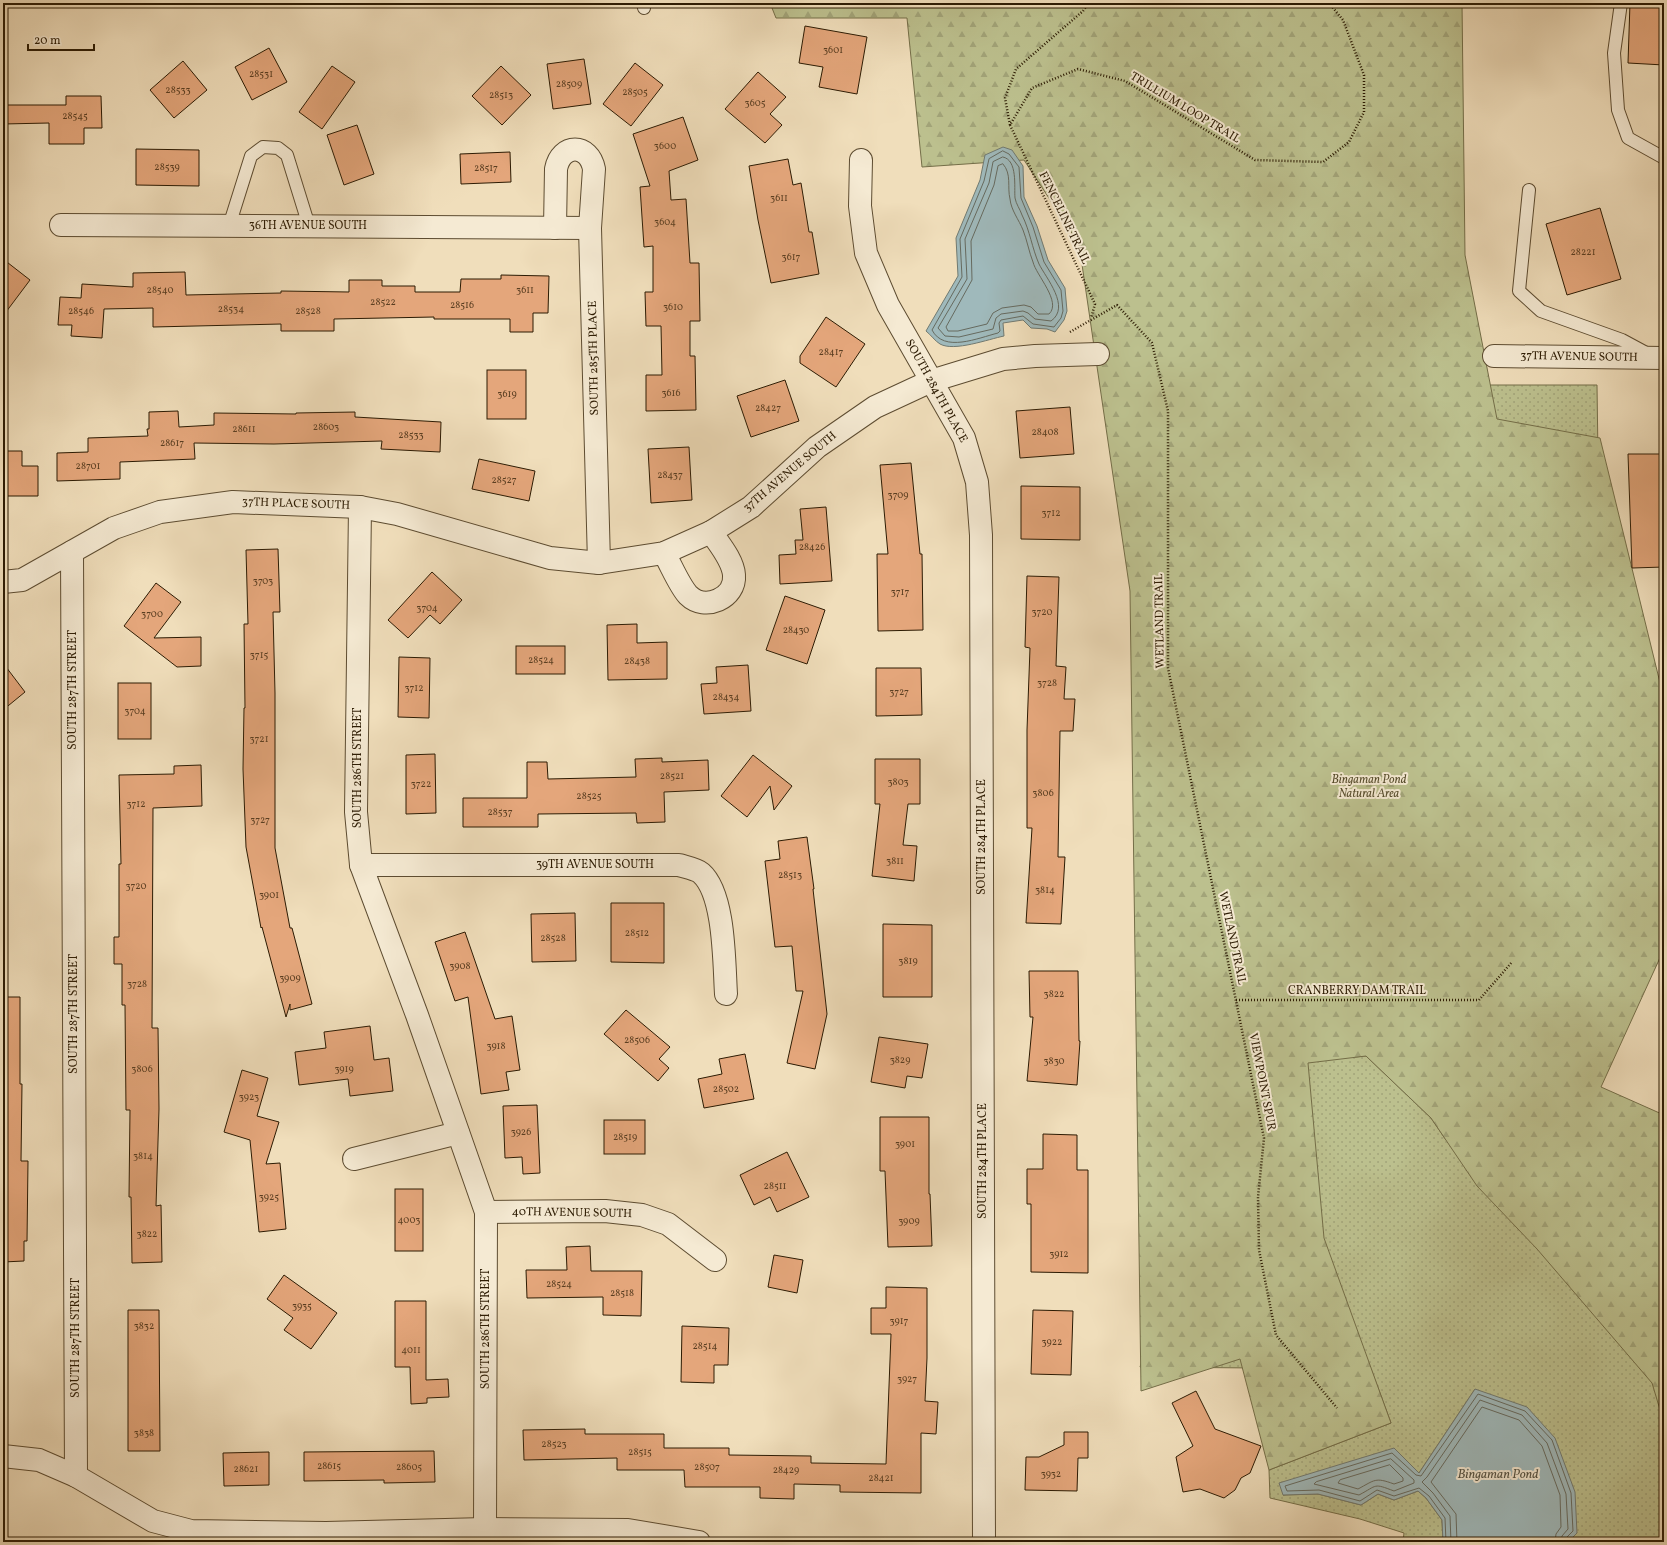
<svg xmlns="http://www.w3.org/2000/svg" width="1667" height="1545" viewBox="0 0 1667 1545" font-family="Vollkorn,serif">
	<style>
		.green { fill: url(#green-dots); stroke: #746e48 }
		.forest { fill: url(#forest-firs); stroke: #746e48 }
		.water { fill: #9fb9bb; stroke: #717a71 }
		.lines { fill: none; stroke-linecap: round; stroke-linejoin: round }
		.shore { stroke: #666a5f; stroke-width: 1 }
		.building { fill: #e4a67b; stroke: #2c1b03 }
		.service-casing { stroke: #5d4c31; stroke-width: 14 }
		.minor-casing { stroke: #5d4c31; stroke-width: 24 }
		.path { stroke: #2c1b03; stroke-width: 2.5; stroke-dasharray: 1 2; stroke-linecap: butt }
		.service { stroke: #f5ead3; stroke-width: 12 }
		.minor { stroke: #f5ead3; stroke-width: 22 }
		.labels { text-anchor: middle; dominant-baseline: central; stroke-width: 4; stroke-linejoin: round; paint-order: stroke }
		.number-label { font-size: 10px; fill: #5a3e21 }
		.street-label { font-size: 12px; fill: #2c1b03; stroke: #f5ead3 }
		.park-label { font-size: 12px; font-style: italic; fill: #574d2d; stroke: #f5ead3 }
		.water-label { font-size: 13px; font-style: italic; fill: #545243; stroke: #f5ead3 }
	</style>
	<defs>
		<pattern id="green-dots" width="8" height="8" patternUnits="userSpaceOnUse"><rect width="8" height="8" fill="#bcc08e"/><path d="M2 2h.1M6 6h.1" fill="none" stroke="#a2a479" stroke-width="1.8" stroke-linecap="round"/></pattern>
		<pattern id="forest-firs" width="22" height="20" patternUnits="userSpaceOnUse"><rect width="22" height="20" fill="#bcc08e"/><path d="M5 1l3.5 6h-7zM16 11l3.5 6h-7z" fill="#a2a479"/></pattern>
	</defs>
	<rect width="100%" height="100%" fill="#f0debb"/>
	<filter id="stains"><feTurbulence type="fractalNoise" baseFrequency=".005" numOctaves="4"/><feColorMatrix values="0 0 0 0 .2 0 0 0 0 .09 0 0 0 0 .02 0 0 0 .5 -.17"/></filter>
	<radialGradient id="worn" r=".72"><stop offset=".6" stop-color="#630" stop-opacity="0"/><stop offset="1" stop-color="#630" stop-opacity=".3"/></radialGradient>
	<!-- green -->
	<path class="green" d="M1438,385H1597L1602,748L1664,778L1354,1057L1366,1056L1431,1118L1446,1140L1664,1142V1542H1568L1577,1533L1475,1389L1419,1473L1283,1495L1318,1494L1361,1505L1378,1494L1394,1500L1418,1491L1426,1498L1442,1520L1443,1542H1403L1404,1533L1360,1519L1270,1498L1269,1470L1391,1423L1371,1369L1140,1367Z"/>
	<!-- forest -->
	<path class="forest" d="M770,3H1462L1465,255L1497,419L1600,438L1664,699V949L1601,1087L1664,1115V1423L1652,1383L1537,1249L1477,1186L1431,1118L1366,1056L1308,1063L1324,1238L1391,1423L1269,1470L1240,1359L1141,1391L1130,591L1079,244L1024,160L922,167L907,18H776Z"/>
	<!-- water -->
	<g class="water">
		<path d="M1003,147L1012,150L1023,166L1024,197L1037,226L1048,260L1065,288L1067,311L1064,320L1055,332L1047,329L1031,328L1023,320L1003,323L1004,336C989,339 954,352 940,344C935,341 931,335 926,331L958,276L956,238L980,180L985,155Z"/>
		<path d="M1475,1389L1527,1407L1555,1438L1575,1492L1577,1533L1568,1542H1443L1442,1520L1426,1498L1418,1491L1394,1500L1378,1494L1361,1505L1318,1494L1283,1495L1279,1483L1394,1448L1419,1473Z"/>
	</g>
	<g class="lines">
		<!-- shore -->
		<g class="shore">
			<path d="M1003,151L1009,154L1019,167L1021,198L1033,227L1044,262L1061,290L1063,311L1061,318L1054,327L1033,324L1023,316L1001,320L999,323L1000,331L998,333C978,338 944,353 932,330L962,277L960,239L984,181L989,159Z"/>
			<path d="M1003,157C1018,160 1014,187 1015,198C1016,204 1020,209 1022,215C1030,231 1032,248 1039,264C1046,278 1071,307 1051,321L1035,319L1028,313L1023,311L1001,314L996,318L993,329L959,337L945,336L938,328L967,279L965,239L989,183L993,162Z"/>
			<path d="M1003,164C1012,174 1007,187 1010,199C1011,210 1019,220 1023,230C1027,240 1029,252 1033,262C1036,275 1062,302 1049,314H1038L1031,307L1024,305L1002,308L993,313L987,324L958,331H948L946,327L972,280L971,241L994,185L998,166Z"/>
			<path d="M1391,1459L1414,1480V1483L1394,1491C1373,1483 1378,1485 1359,1495L1314,1484L1316,1482Z"/>
			<path d="M1390,1465L1403,1478V1481L1394,1484C1375,1477 1375,1480 1358,1489L1338,1483L1340,1480Z"/>
			<path d="M1446,1542L1445,1518L1429,1496L1419,1488L1394,1496L1377,1490L1360,1501L1319,1490L1287,1491L1285,1486L1392,1453L1416,1475L1421,1476L1478,1394L1525,1411L1552,1440L1571,1493L1573,1531L1566,1538V1542"/>
			<path d="M1451,1542L1450,1516L1433,1493L1422,1482L1427,1477L1480,1400L1522,1415L1547,1443L1566,1494L1568,1529L1562,1536L1561,1542"/>
			<path d="M1457,1542L1456,1514L1431,1482L1482,1407L1519,1420L1542,1446L1560,1495L1561,1527L1556,1534L1555,1542"/>
		</g>
	</g>
	<!-- building -->
	<g class="building">
		<path d="M1630,3H1664V65L1628,63Z"/>
		<path d="M805,26L867,37L857,94L819,87L823,67L799,63Z"/>
		<path d="M269,48L287,82L252,100L235,67Z"/>
		<path d="M584,59L591,104L553,109L547,64Z"/>
		<path d="M183,61L207,90L174,118L150,90Z"/>
		<path d="M635,63L663,85L631,126L603,104Z"/>
		<path d="M332,66L355,82L322,129L299,112Z"/>
		<path d="M501,66L531,95L502,125L472,96Z"/>
		<path d="M758,72L786,97L770,114L782,125L765,143L725,109Z"/>
		<path d="M66,96H101L102,128H84V144H49V123L3,124V105H66Z"/>
		<path d="M683,117L698,160L669,171L671,200L686,199L690,263H699L700,321H690V356H695L696,410L646,411V375H662L661,326H646L645,292H653V246L644,247L640,187L650,186L633,134Z"/>
		<path d="M357,125L374,174L344,185L327,135Z"/>
		<path d="M136,149L199,150V186L136,185Z"/>
		<path d="M510,152L511,182L461,184L460,154Z"/>
		<path d="M788,159L793,185L801,183L809,232H812L819,274L771,283L758,220L749,166Z"/>
		<path d="M1600,208L1621,279L1567,295L1546,224Z"/>
		<path d="M3,259L30,280L3,316Z"/>
		<path d="M185,272L186,295L281,293V291L349,292V280H382V286H415V292H460L461,279H501V275L549,276L548,313H533V332H510V319H434V317L334,319V331H281V324L153,327V308L104,309L102,338L71,336L72,325H58L60,297L81,298L82,284L133,287V273Z"/>
		<path d="M826,317L865,344L836,387L800,363V356Z"/>
		<rect x="487" y="370" width="39" height="49"/>
		<path d="M785,380L799,421L751,437L737,396Z"/>
		<path d="M1070,407L1074,454L1020,458L1016,411Z"/>
		<path d="M178,411L179,427L214,425V413L296,414V413L355,412V417L441,422L440,452L381,449L382,441L274,444L194,443L195,459L120,462V479L57,481V453L88,452V438L148,436L147,429H149V412Z"/>
		<path d="M689,447L692,500L651,503L648,449Z"/>
		<path d="M3,451H22V466H38V496H3Z"/>
		<path d="M1628,454H1664V567L1632,568Z"/>
		<path d="M479,459L535,471L529,501L472,489Z"/>
		<path d="M911,463L920,554H922L923,630L878,631L877,554H888L880,465Z"/>
		<path d="M1021,486L1080,487V540L1021,539Z"/>
		<path d="M826,507L832,581L780,584L779,555L796,554L795,540H803L800,509Z"/>
		<path d="M278,549L280,612H273L275,693V848L290,928H292L312,1004L290,1010V1004L286,1017L262,927L261,928L246,847L243,769L244,708H245L244,624H248L246,550Z"/>
		<path d="M432,572L462,600L440,624L430,615L408,638L388,620Z"/>
		<path d="M1027,576L1059,577L1056,666L1066,667L1064,699H1075L1073,731H1060L1058,857H1065L1061,924L1026,923L1032,828H1027V730L1030,648L1025,647Z"/>
		<path d="M156,583L181,602L154,638L201,637V666L177,667L124,626Z"/>
		<path d="M785,596L825,610L807,664L766,650Z"/>
		<path d="M637,624V643L667,642V679L608,680L607,625Z"/>
		<rect x="516" y="646" width="49" height="28"/>
		<path d="M399,657L430,658L429,718L398,717Z"/>
		<path d="M3,663L25,692L3,710Z"/>
		<path d="M748,665L751,711L704,714L701,684L717,683L716,667Z"/>
		<path d="M876,668H921L922,715L876,716Z"/>
		<rect x="118" y="683" width="33" height="56"/>
		<path d="M435,754L436,813L406,814V755Z"/>
		<path d="M753,755L792,786L774,810L770,786L747,817L721,796Z"/>
		<path d="M662,758V762L708,760L709,790L664,792L665,822L637,823L636,813L538,814V827H463V798H527V762H547L548,779L636,777L635,759Z"/>
		<path d="M875,759H920V804H908L903,845L917,846L914,881L872,876L880,804H875Z"/>
		<path d="M201,765L202,806L153,808L152,1028H158L159,1109L156,1206L161,1205L162,1262L132,1263L131,1197H129L130,1110H126L125,1005H122V964H114V937H119V864H121L119,775L174,774V766Z"/>
		<path d="M807,837L814,889H813L827,1014L815,1069L787,1063L803,991H796L792,946L775,947L765,861L780,859L778,841Z"/>
		<path d="M611,903H664V963L611,962Z"/>
		<path d="M575,913L576,961L532,962L531,914Z"/>
		<path d="M883,924L932,925V997H883Z"/>
		<path d="M465,932L495,1019L512,1016L520,1070L506,1072L509,1090L481,1094L468,997L455,1001L435,942Z"/>
		<path d="M1029,971H1078L1079,1041H1080L1077,1085L1027,1081L1033,1017H1030Z"/>
		<path d="M3,997H20V1084H22L21,1161H28L27,1241H24V1261L3,1262Z"/>
		<path d="M626,1010L670,1047L659,1059L669,1068L658,1081L604,1034Z"/>
		<path d="M370,1026L374,1060L389,1058L393,1091L350,1096L348,1079L299,1085L295,1052L326,1048L324,1032Z"/>
		<path d="M879,1037L928,1044L922,1078L907,1076L905,1088L871,1082Z"/>
		<path d="M745,1054L754,1099L704,1108L698,1079L722,1074L719,1059Z"/>
		<path d="M242,1070L268,1078L257,1116L279,1122L266,1164L280,1163L286,1229L259,1232L250,1140L224,1132Z"/>
		<path d="M537,1105L540,1173L523,1174L522,1157L505,1158L503,1106Z"/>
		<path d="M880,1117H929V1194H930L932,1246L888,1247L885,1171H880Z"/>
		<rect x="604" y="1120" width="41" height="34"/>
		<path d="M1043,1134L1077,1135V1170H1088V1273L1031,1272V1204H1027V1169H1043Z"/>
		<path d="M787,1152L809,1197L777,1212L770,1197L754,1205L740,1175Z"/>
		<rect x="395" y="1189" width="28" height="62"/>
		<path d="M590,1246L591,1271H642L641,1316L603,1315V1297L527,1298L526,1270H567L566,1247Z"/>
		<path d="M774,1255L803,1260L797,1293L768,1287Z"/>
		<path d="M284,1275L337,1313L311,1349L284,1330L293,1318L267,1299Z"/>
		<path d="M886,1287L927,1288V1358L925,1401L938,1402L936,1434L921,1433V1493L840,1492V1485L794,1484V1499L760,1498V1487H685L684,1470H617V1458L524,1460L523,1430L585,1429V1434H664V1448H729V1455L811,1456V1463L886,1464L891,1334H871V1308H886Z"/>
		<path d="M395,1301H426V1380L448,1379L449,1397L427,1398V1403L411,1404L410,1367H395Z"/>
		<path d="M128,1310H159L160,1451H128Z"/>
		<path d="M1033,1310L1073,1311L1071,1375L1031,1374Z"/>
		<path d="M682,1326L729,1328L728,1365H714V1383L681,1382Z"/>
		<path d="M1196,1391L1215,1429L1261,1446L1250,1473L1241,1478L1235,1490L1224,1498L1200,1489L1183,1492L1176,1457L1193,1446L1172,1403Z"/>
		<path d="M1064,1432H1088V1458H1078L1077,1491L1025,1490L1026,1457H1039L1064,1445Z"/>
		<path d="M434,1451L435,1482L384,1483V1480L304,1481V1452Z"/>
		<path d="M269,1452V1485L224,1486L223,1453Z"/>
	</g>
	<g class="lines">
		<defs>
			<g id="service">
				<path d="M643,3L644,8"/>
				<path d="M1621,3L1614,53L1618,110L1628,138L1664,158"/>
				<path d="M1529,190L1519,291L1541,311L1622,340L1648,354"/>
				<path d="M229,226L251,156L263,147L278,148L287,155L309,226"/>
			</g>
			<g id="minor">
				<path d="M861,160L860,206L866,253L888,305L964,438L977,482L981,535L984,1542"/>
				<path d="M61,225L590,228"/>
				<path d="M555,228L556,169C561,143 589,143 594,169L590,228L599,563"/>
				<path d="M1494,356L1664,358"/>
				<path d="M360,507L356,812L361,865L417,1015L486,1212L485,1529"/>
				<path d="M72,552L76,1476"/>
				<path d="M664,553C671,565 679,585 688,595C705,612 736,598 734,575C733,560 719,544 711,532"/>
				<path d="M3,582L22,580L114,528L160,512L233,502L360,507L397,514L550,558L599,563L664,553L711,532L751,507L817,447L875,407L931,381L1003,359L1035,356L1098,354"/>
				<path d="M361,865H679C685,867 696,869 701,873C725,894 724,963 726,994"/>
				<path d="M354,1159L458,1133"/>
				<path d="M486,1212L605,1211L642,1215L668,1224L715,1260"/>
				<path d="M3,1456L39,1460L76,1476L153,1521L191,1531L326,1533L485,1529L628,1530L699,1542"/>
			</g>
		</defs>
		<!-- service casing -->
		<use href="#service" class="service-casing"/>
		<!-- minor casing -->
		<use href="#minor" class="minor-casing"/>
		<!-- path -->
		<g class="path">
			<path d="M1089,3L1083,11L1016,69L1005,98L1010,125L1032,88L1078,69L1125,81L1255,160L1323,162L1349,142L1364,112V75L1343,20L1329,3"/>
			<path d="M1010,125L1095,304L1091,318"/>
			<path d="M1070,332L1117,305L1152,343L1168,411V668L1264,1138L1258,1197L1259,1250L1276,1335L1337,1408"/>
			<path d="M1236,1000H1479L1512,962"/>
		</g>
		<!-- service -->
		<use href="#service" class="service"/>
		<!-- minor -->
		<use href="#minor" class="minor"/>
	</g>
	<g class="labels">
		<!-- number labels -->
		<g class="number-label">
			<text x="833" y="50">3601</text>
			<text x="261" y="74">28531</text>
			<text x="569" y="84">28509</text>
			<text x="178" y="90">28533</text>
			<text x="635" y="92">28505</text>
			<text x="501" y="95">28513</text>
			<text x="755" y="103">3605</text>
			<text x="75" y="116">28545</text>
			<text x="665" y="146">3600</text>
			<text x="167" y="167">28539</text>
			<text x="486" y="168">28517</text>
			<text x="779" y="198">3611</text>
			<text x="665" y="222">3604</text>
			<text x="1583" y="252">28221</text>
			<text x="791" y="257">3617</text>
			<text x="160" y="290">28540</text>
			<text x="525" y="290">3611</text>
			<text x="383" y="302">28522</text>
			<text x="462" y="305">28516</text>
			<text x="673" y="307">3610</text>
			<text x="231" y="309">28534</text>
			<text x="81" y="311">28546</text>
			<text x="308" y="311">28528</text>
			<text x="831" y="352">28417</text>
			<text x="671" y="393">3616</text>
			<text x="507" y="394">3619</text>
			<text x="768" y="408">28427</text>
			<text x="326" y="427">28603</text>
			<text x="244" y="429">28611</text>
			<text x="1045" y="432">28408</text>
			<text x="411" y="435">28533</text>
			<text x="172" y="443">28617</text>
			<text x="88" y="466">28701</text>
			<text x="670" y="475">28437</text>
			<text x="504" y="480">28527</text>
			<text x="898" y="495">3709</text>
			<text x="1051" y="513">3712</text>
			<text x="812" y="547">28426</text>
			<text x="263" y="581">3703</text>
			<text x="900" y="592">3717</text>
			<text x="427" y="608">3704</text>
			<text x="1042" y="612">3720</text>
			<text x="152" y="614">3700</text>
			<text x="796" y="630">28430</text>
			<text x="259" y="655">3715</text>
			<text x="541" y="660">28524</text>
			<text x="637" y="661">28438</text>
			<text x="1047" y="683">3728</text>
			<text x="414" y="688">3712</text>
			<text x="899" y="692">3727</text>
			<text x="726" y="697">28434</text>
			<text x="135" y="711">3704</text>
			<text x="259" y="739">3721</text>
			<text x="672" y="776">28521</text>
			<text x="898" y="782">3803</text>
			<text x="421" y="784">3722</text>
			<text x="1043" y="793">3806</text>
			<text x="589" y="796">28525</text>
			<text x="136" y="804">3712</text>
			<text x="500" y="812">28537</text>
			<text x="260" y="820">3727</text>
			<text x="895" y="861">3811</text>
			<text x="790" y="875">28513</text>
			<text x="136" y="886">3720</text>
			<text x="1045" y="890">3814</text>
			<text x="269" y="895">3901</text>
			<text x="637" y="933">28512</text>
			<text x="553" y="938">28528</text>
			<text x="908" y="961">3819</text>
			<text x="460" y="966">3908</text>
			<text x="290" y="978">3909</text>
			<text x="137" y="984">3728</text>
			<text x="1054" y="994">3822</text>
			<text x="637" y="1040">28506</text>
			<text x="496" y="1046">3918</text>
			<text x="900" y="1060">3829</text>
			<text x="1054" y="1061">3830</text>
			<text x="142" y="1069">3806</text>
			<text x="344" y="1069">3919</text>
			<text x="726" y="1089">28502</text>
			<text x="249" y="1097">3923</text>
			<text x="521" y="1132">3926</text>
			<text x="625" y="1137">28519</text>
			<text x="905" y="1144">3901</text>
			<text x="143" y="1156">3814</text>
			<text x="775" y="1186">28511</text>
			<text x="269" y="1197">3925</text>
			<text x="409" y="1220">4003</text>
			<text x="909" y="1221">3909</text>
			<text x="147" y="1234">3822</text>
			<text x="1059" y="1254">3912</text>
			<text x="559" y="1284">28524</text>
			<text x="622" y="1293">28518</text>
			<text x="302" y="1306">3935</text>
			<text x="899" y="1321">3917</text>
			<text x="144" y="1326">3832</text>
			<text x="1052" y="1342">3922</text>
			<text x="705" y="1346">28514</text>
			<text x="411" y="1350">4011</text>
			<text x="907" y="1379">3927</text>
			<text x="144" y="1433">3838</text>
			<text x="554" y="1444">28523</text>
			<text x="640" y="1452">28515</text>
			<text x="329" y="1466">28615</text>
			<text x="409" y="1467">28605</text>
			<text x="707" y="1467">28507</text>
			<text x="246" y="1469">28621</text>
			<text x="786" y="1470">28429</text>
			<text x="1051" y="1474">3932</text>
			<text x="881" y="1478">28421</text>
		</g>
		<!-- street labels -->
		<g class="street-label">
			<text transform="translate(1185 108) rotate(31)">TRILLIUM LOOP TRAIL</text>
			<text transform="translate(1064 218) rotate(64)">FENCELINE TRAIL</text>
			<text x="308" y="226">36TH AVENUE SOUTH</text>
			<text transform="translate(1579 357) rotate(1)">37TH AVENUE SOUTH</text>
			<text transform="translate(594 358) rotate(-91)">SOUTH 285TH PLACE</text>
			<text transform="translate(936 391) rotate(61)">SOUTH 284TH PLACE</text>
			<text transform="translate(790 472) rotate(-40)">37TH AVENUE SOUTH</text>
			<text transform="translate(296 504) rotate(2)">37TH PLACE SOUTH</text>
			<text transform="translate(1160 621) rotate(-91)">WETLAND TRAIL</text>
			<text transform="translate(73 690) rotate(-90)">SOUTH 287TH STREET</text>
			<text transform="translate(358 768) rotate(-90)">SOUTH 286TH STREET</text>
			<text transform="translate(982 837) rotate(-90)">SOUTH 284TH PLACE</text>
			<text x="595" y="865">39TH AVENUE SOUTH</text>
			<text transform="translate(1232 938) rotate(78)">WETLAND TRAIL</text>
			<text x="1357" y="991">CRANBERRY DAM TRAIL</text>
			<text transform="translate(74 1014) rotate(-90)">SOUTH 287TH STREET</text>
			<text transform="translate(1262 1082) rotate(79)">VIEWPOINT SPUR</text>
			<text transform="translate(983 1161) rotate(-90)">SOUTH 284TH PLACE</text>
			<text transform="translate(572 1213) rotate(1)">40TH AVENUE SOUTH</text>
			<text transform="translate(486 1329) rotate(-90)">SOUTH 286TH STREET</text>
			<text transform="translate(76 1338) rotate(-90)">SOUTH 287TH STREET</text>
		</g>
		<!-- park labels -->
		<g class="park-label">
			<text x="1369" y="780">Bingaman Pond<tspan x="1369" dy="14">Natural Area</tspan></text>
		</g>
		<!-- water labels -->
		<g class="water-label">
			<text x="1498" y="1475">Bingaman Pond</text>
		</g>
	</g>
	<!-- margin -->
	<rect width="1667" height="1545" fill="none" stroke="#f0debb" stroke-width="16"/>
	<rect x="4" y="4" width="1659" height="1537" fill="none" stroke="#2c1b03" stroke-width="2"/>
	<rect x="8" y="8" width="1651" height="1529" fill="none" stroke="#2c1b03"/>
	<!-- scale -->
	<path d="M28 44v6h66v-6" fill="none" stroke="#2c1b03" stroke-width="2"/>
	<text x="34" y="44" font-size="12" fill="#2c1b03" stroke="#f5ead3" stroke-width="3" paint-order="stroke">20 m</text>
	<rect width="100%" height="100%" filter="url(#stains)"/>
	<rect width="100%" height="100%" fill="url(#worn)"/>
</svg>
